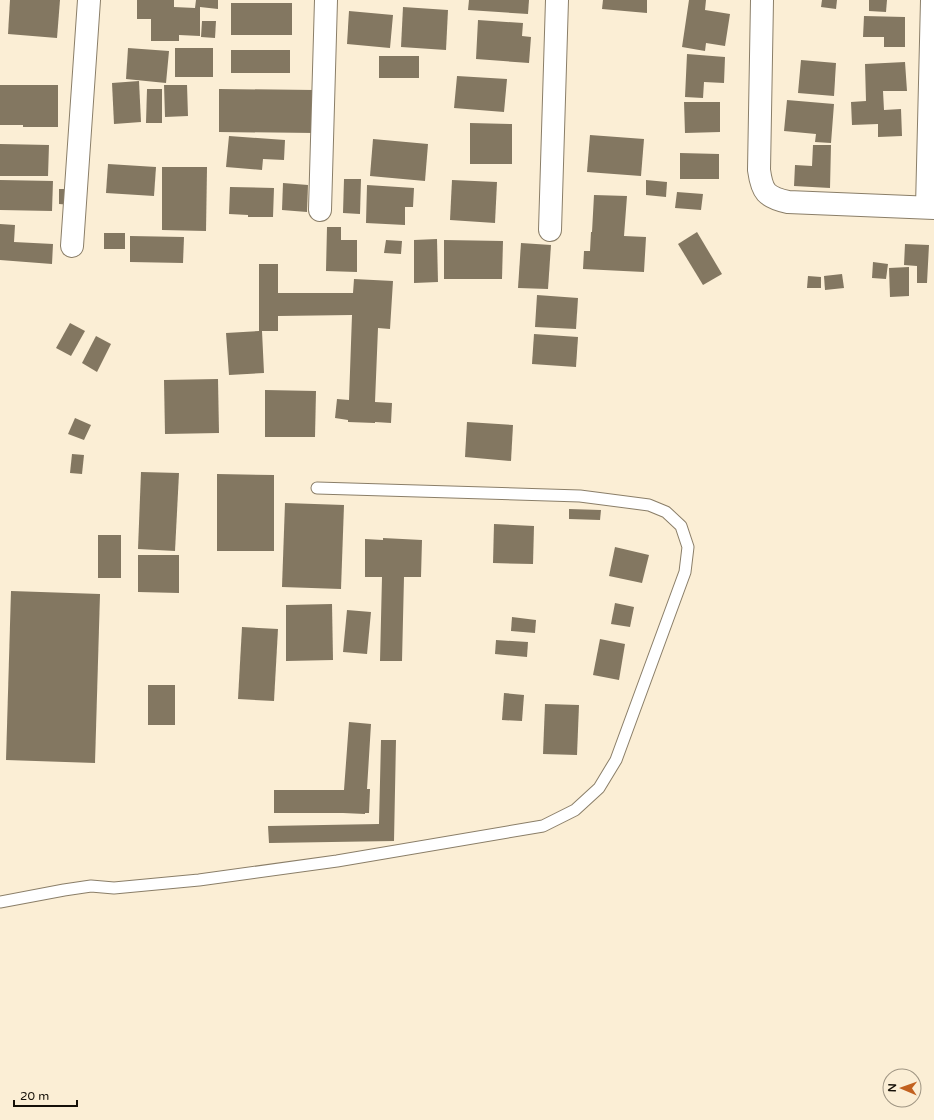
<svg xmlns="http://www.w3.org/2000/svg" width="934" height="1120" viewBox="0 0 934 1120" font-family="'Varela Round',sans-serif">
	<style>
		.building { fill: #837761 }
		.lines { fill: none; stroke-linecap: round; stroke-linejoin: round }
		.service-casing { stroke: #8a7e68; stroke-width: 13 }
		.minor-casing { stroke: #8a7e68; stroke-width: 24 }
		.service { stroke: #fff; stroke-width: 11 }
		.minor { stroke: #fff; stroke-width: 22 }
	</style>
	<rect width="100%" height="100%" fill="#fbeed5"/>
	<!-- building -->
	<g class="building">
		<path d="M10,0H60L57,38L8,34Z"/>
		<path d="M137,0H174V7L195,8L196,0H218V9L200,7V36L179,35V41H151V19H137Z"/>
		<path d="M469,0H529L528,14L468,10Z"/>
		<path d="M603,0H647V13L602,9Z"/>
		<path d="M689,0H706L705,10L730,14L725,46L706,43L705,51L682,47Z"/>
		<path d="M822,0H837L836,9L821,7Z"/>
		<path d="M869,0H887L886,12L869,11Z"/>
		<rect x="231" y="3" width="61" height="32"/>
		<path d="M403,7L448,10L446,50L401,47Z"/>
		<path d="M349,11L393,15L390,48L347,44Z"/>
		<path d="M864,16L905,17V47H884V37H863Z"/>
		<path d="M478,20L523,23L522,36L531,37L529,63L476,59Z"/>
		<path d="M202,21H216L215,38L201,37Z"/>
		<path d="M128,48L169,51L166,83L126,79Z"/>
		<rect x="175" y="48" width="38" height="29"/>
		<rect x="231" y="50" width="59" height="23"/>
		<path d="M687,54L725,57L724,83L704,82L703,98L685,97Z"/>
		<rect x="379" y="56" width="40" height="22"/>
		<path d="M801,60L836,63L834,96L798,93Z"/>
		<path d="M905,62L907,91H883L884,110L901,109L902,136L878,137V124L852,125L851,102L866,101L865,64Z"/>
		<path d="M457,76L507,79L504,112L454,108Z"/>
		<path d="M139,81L141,122L114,124L112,83Z"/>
		<path d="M0,85H58V127H23V125H0Z"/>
		<path d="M164,85H187L188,116L165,117Z"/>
		<path d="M147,89H162V123H146Z"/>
		<path d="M219,89L314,90V133L219,132Z"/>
		<path d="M787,100L834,104L831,143L815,142L816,134L784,131Z"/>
		<path d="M684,102H720V132L685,133Z"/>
		<path d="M470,123L512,124V164H470Z"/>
		<path d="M590,135L644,139L641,176L587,172Z"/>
		<path d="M229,136L285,140L284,160L263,159L262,170L226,167Z"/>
		<path d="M373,139L428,144L425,181L370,176Z"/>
		<path d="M0,144L49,145L48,176H0Z"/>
		<path d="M813,145H831L830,188L794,186L795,165L812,166Z"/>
		<path d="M680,153L719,154V179H680Z"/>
		<path d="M108,164L156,167L154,196L106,193Z"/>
		<path d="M162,167H207L206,231L162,230Z"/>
		<path d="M344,179H361L360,214L343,213Z"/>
		<path d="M0,180L53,181L52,211L0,210Z"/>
		<path d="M452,180L497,182L495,223L450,220Z"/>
		<path d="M646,180L667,182L666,197L646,195Z"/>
		<path d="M283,183L308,185L307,212L282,210Z"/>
		<path d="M367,185L414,188L413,207H405V225L366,223Z"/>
		<path d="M230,187L274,188L273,217H248V215L229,214Z"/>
		<path d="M59,189H73L72,205L59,204Z"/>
		<path d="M677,192L703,194L701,210L675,208Z"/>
		<path d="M594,195L627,196L624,236L646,237L644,272L583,269L584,251H590L591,232H592Z"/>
		<path d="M0,224L15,225L14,242L53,244L52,264L0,260Z"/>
		<path d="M327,227H341V240H357V272L326,271Z"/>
		<path d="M697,232L722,274L703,285L678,244Z"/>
		<rect x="104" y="233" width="21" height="16"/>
		<path d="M130,236L184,237L183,263L130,262Z"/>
		<path d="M437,239L438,282L414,283V240Z"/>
		<path d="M386,240L402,241L401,254L384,253Z"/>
		<path d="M444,240L503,241L502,279H444Z"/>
		<path d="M521,243L551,245L548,289L518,288Z"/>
		<path d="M905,244L929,245L927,283H917V266L904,265Z"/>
		<path d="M873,262L888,264L886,279L872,278Z"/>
		<path d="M259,264H278V293H353L354,279L393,281L390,329L378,328L375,402L392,403L391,423L375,422V423L348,422V420L335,418L337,399L349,400L352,315L278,316V331H262L264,373L229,375L226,333L259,331Z"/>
		<path d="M909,267V296L890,297L889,268Z"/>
		<path d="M842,274L844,288L825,290L824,276Z"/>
		<path d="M808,276L821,277V288H807Z"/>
		<path d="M537,295L578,298L576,329L535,327Z"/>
		<path d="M70,323L85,331L71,356L56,348Z"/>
		<path d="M534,334L578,337L576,367L532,364Z"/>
		<path d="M96,336L111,344L97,372L82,363Z"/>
		<path d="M218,379L219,433L165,434L164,380Z"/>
		<path d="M265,390L316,391L315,437H265Z"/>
		<path d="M75,418L91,425L84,440L68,434Z"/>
		<path d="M467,422L513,425L511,461L465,457Z"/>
		<path d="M72,454L84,455L82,474L70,473Z"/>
		<path d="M141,472L179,473L175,551L138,549Z"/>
		<path d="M217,474L274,475V551H217Z"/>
		<path d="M285,503L344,505L341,589L282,587Z"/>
		<path d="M569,509L601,510L600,520L569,519Z"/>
		<path d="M494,524L534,526L533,564L493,563Z"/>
		<rect x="98" y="535" width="23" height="43"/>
		<path d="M383,538L422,540L421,577H404L402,661H380L382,577H365V539L383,540Z"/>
		<path d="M615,547L649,555L642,583L609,576Z"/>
		<path d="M138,555H179V593L138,592Z"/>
		<path d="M11,591L100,594L95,763L6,760Z"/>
		<path d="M615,603L634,607L630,627L611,624Z"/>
		<path d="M332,604L333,660L286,661V605Z"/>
		<path d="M347,610L371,612L367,654L343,652Z"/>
		<path d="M512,617L536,620L535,633L511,631Z"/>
		<path d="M242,627L278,629L274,701L238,699Z"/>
		<path d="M600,639L625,644L619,680L593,675Z"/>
		<path d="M496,640L528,642L527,657L495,654Z"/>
		<rect x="148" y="685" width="27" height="40"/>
		<path d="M504,693L524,695L522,721L502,720Z"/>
		<path d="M545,704L579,705L577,755L543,754Z"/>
		<path d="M349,722L371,724L367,789H370L369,813H365V814L343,813H274V790H344Z"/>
		<path d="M381,740H396L394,841L269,843L268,826L379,824Z"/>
	</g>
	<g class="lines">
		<defs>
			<path id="service" d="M0,902L64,890L91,886L114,888L199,880L337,861L543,826L575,810L599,788L616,760L685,572L688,547L681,526L666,512L649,505L580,496L317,488"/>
			<g id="minor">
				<path d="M762,0L759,170C762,192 766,197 788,202L934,208"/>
				<path d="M927,207L932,0"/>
				<path d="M320,210L326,0"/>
				<path d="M550,230L557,0"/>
				<path d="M72,246L89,0"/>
			</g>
		</defs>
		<!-- service casing -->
		<use href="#service" class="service-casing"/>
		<!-- minor casing -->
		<use href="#minor" class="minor-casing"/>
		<!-- service -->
		<use href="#service" class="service"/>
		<!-- minor -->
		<use href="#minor" class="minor"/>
	</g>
	<!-- north arrow -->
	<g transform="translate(902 1088) rotate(272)"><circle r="19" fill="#fbeed5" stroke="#9f9583"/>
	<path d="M0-3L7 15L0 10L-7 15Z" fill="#c2611f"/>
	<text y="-6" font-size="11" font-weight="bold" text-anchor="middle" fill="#151008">N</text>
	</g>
	<!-- scale -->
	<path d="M14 1100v6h63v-6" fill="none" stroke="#151008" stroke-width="2"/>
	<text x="20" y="1100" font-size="12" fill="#151008" stroke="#fbeed5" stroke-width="3" paint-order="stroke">20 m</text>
</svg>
